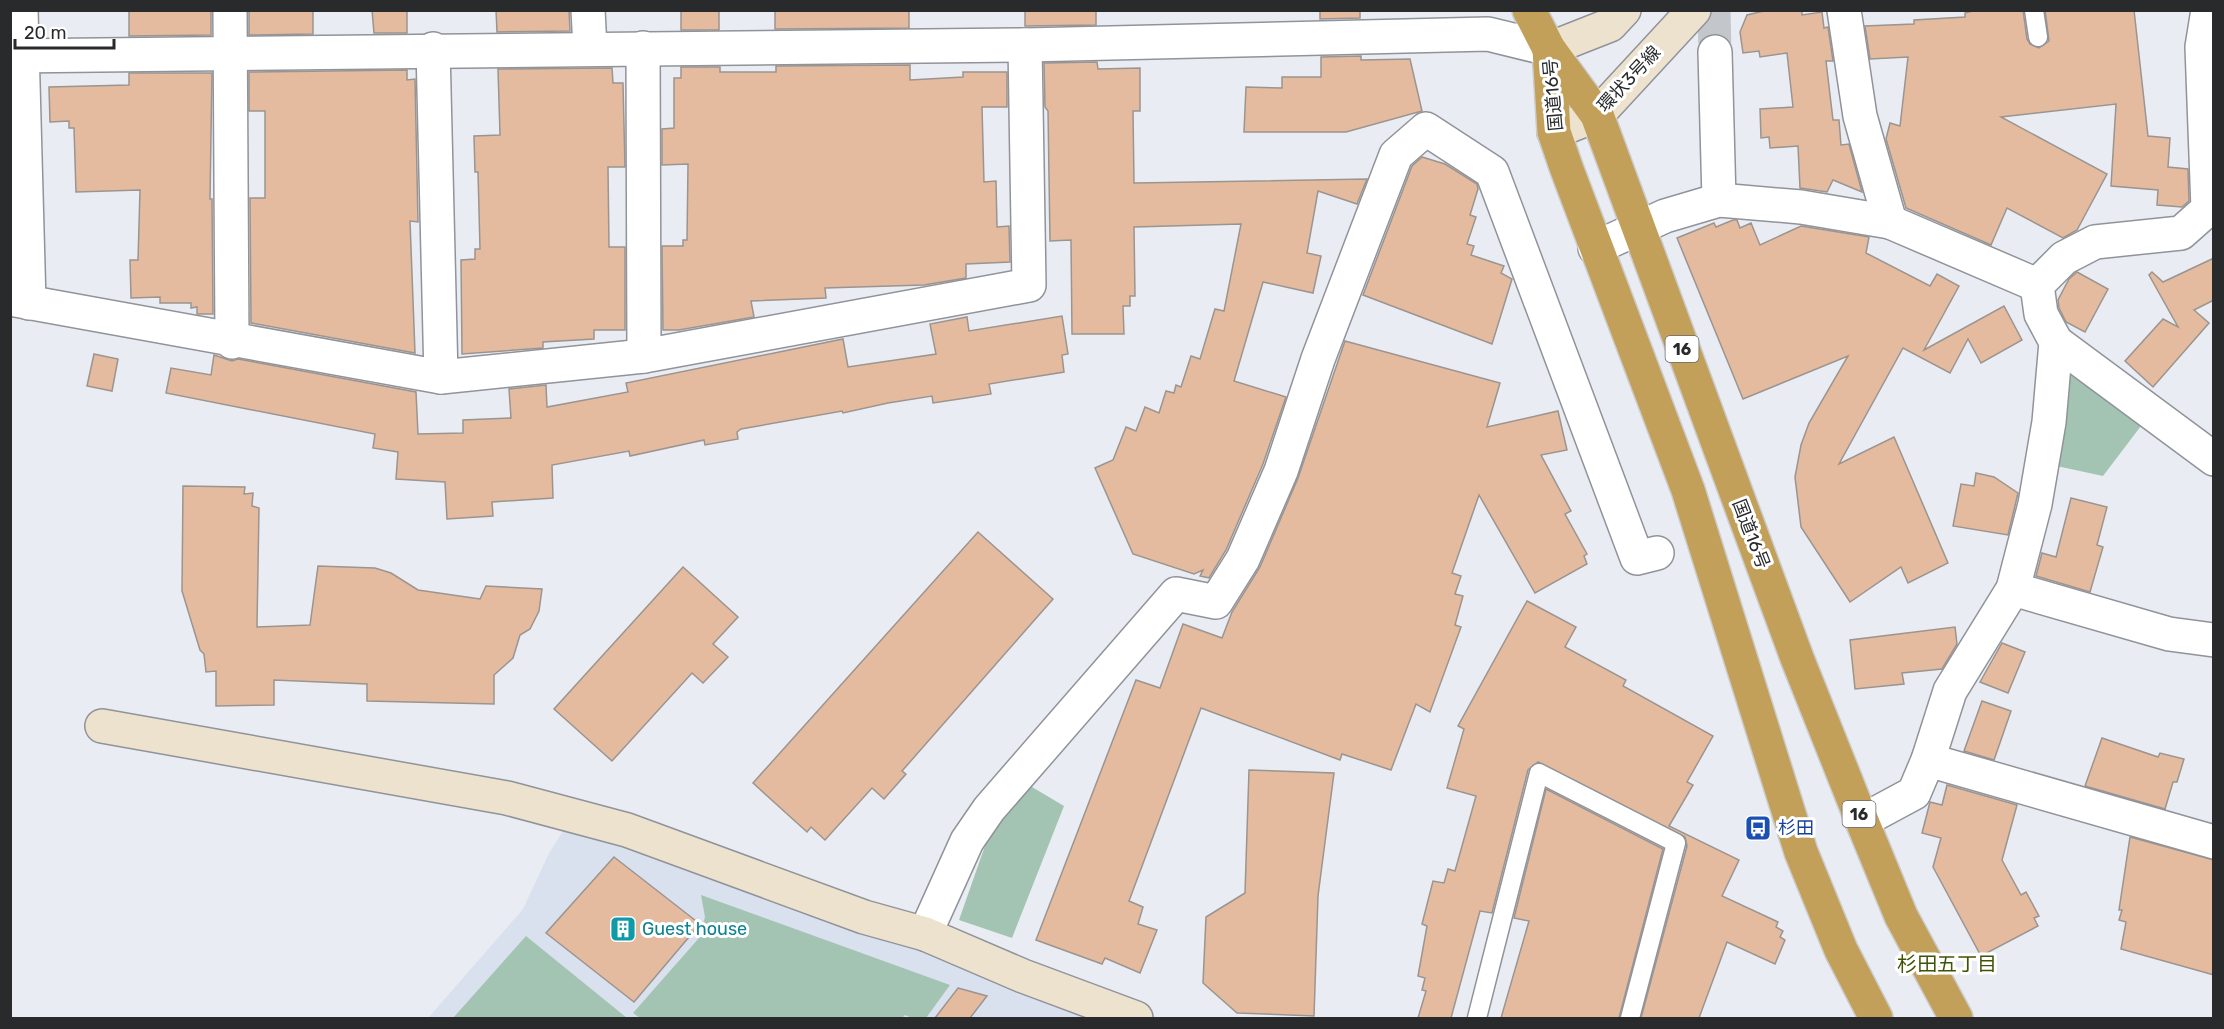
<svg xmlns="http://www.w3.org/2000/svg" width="2224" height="1029" viewBox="0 0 2224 1029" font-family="Rubik,'Noto Sans JP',sans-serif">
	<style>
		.built { fill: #dae1ee }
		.green { fill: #a3c4b3 }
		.building { fill: #e4bb9e; stroke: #9b9490; stroke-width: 1.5 }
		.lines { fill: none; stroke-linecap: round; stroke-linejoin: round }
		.street-tunnel { stroke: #c3c6cb; stroke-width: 33; stroke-dasharray: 33 16; stroke-linecap: butt }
		.lane-casing { stroke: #909399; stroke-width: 21 }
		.street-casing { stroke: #909399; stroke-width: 36 }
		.secondary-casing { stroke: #909399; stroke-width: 36 }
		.highway-casing { stroke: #ccc; stroke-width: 36 }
		.lane { stroke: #fff; stroke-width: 18 }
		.street { stroke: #fff; stroke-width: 33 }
		.secondary { stroke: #ede2ce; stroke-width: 33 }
		.highway { stroke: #c3a05a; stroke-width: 33 }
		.labels { text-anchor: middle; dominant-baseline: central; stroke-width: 6; stroke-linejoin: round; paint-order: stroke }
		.shield { fill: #fff; stroke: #696a6b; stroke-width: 1.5 }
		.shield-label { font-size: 16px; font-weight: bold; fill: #292a2c }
		.street-label { font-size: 18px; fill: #292a2c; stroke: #fff }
		.transit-label { font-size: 18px; fill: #164399; stroke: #fff; text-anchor: start }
		.culture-label { font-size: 18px; fill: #0d838f; stroke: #fff; text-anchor: start }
		.neighbourhood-label { font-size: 20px; fill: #3f5305; stroke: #fff }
	</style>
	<rect width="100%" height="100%" fill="#e9edf3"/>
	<!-- built -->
	<path class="built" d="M565,828L627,830L1135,1018H428L523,909L549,853Z"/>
	<!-- green -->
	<g class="green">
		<path d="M2064,366L2144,422L2103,476L2052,465Z"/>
		<path d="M1027,784L1064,806L1012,938L959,920L986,843Z"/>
		<path d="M701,895L950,985L926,1018H912L905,1015L902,1018H640L633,1013L699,938L705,917Z"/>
		<path d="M526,936L627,1018H453Z"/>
	</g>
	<!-- building -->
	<g class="building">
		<path d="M129,10H211V35L129,36Z"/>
		<path d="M249,10H313V34L249,35Z"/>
		<path d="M372,10H407V33H374Z"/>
		<path d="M496,10H569L570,31L497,32Z"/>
		<rect x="681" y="10" width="38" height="20"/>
		<path d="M775,10H909V28L775,29Z"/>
		<path d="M1025,10H1096V25L1025,26Z"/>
		<path d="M1320,10H1360V18L1320,19Z"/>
		<path d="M1768,10H1802V15L1822,12L1824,28L1828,27L1833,61H1826L1833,120H1839L1841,145L1849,144L1862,192L1833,180L1827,192L1800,188L1798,146L1770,148L1769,137L1761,138L1760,109L1793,107L1787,53L1760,57L1759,51L1743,53L1740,32L1747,15Z"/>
		<path d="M1976,10H2023L2027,39L2030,44L2039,48L2049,41L2045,10H2134L2148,136L2170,138L2168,167L2188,169L2189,201L2182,207L2157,205L2158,190L2111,186L2116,104L2001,117L2107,174L2077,230L2063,238L2007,208L1991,245L1906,208L1886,139L1890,123L1900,126L1908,57L1870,59L1865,26L1914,24V20L1965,17V13Z"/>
		<path d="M1361,56V60L1410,59L1422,111L1346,132H1244L1246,87L1282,88V77H1321V57Z"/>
		<path d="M1097,62L1098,69L1140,68V111H1133L1134,183L1367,179L1357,204L1318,191L1307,253L1321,256L1313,293L1263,282L1234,381L1286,397L1263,464L1226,550L1209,578L1200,576L1203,570L1194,574L1133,554L1095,468L1113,460L1126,427L1136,431L1145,407L1159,413L1166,391L1174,393L1176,385L1181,387L1191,356L1200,359L1215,309L1224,311L1241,224L1134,227L1135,296H1130V306H1123L1124,334H1072L1071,240L1050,241L1048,111L1045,107L1044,63Z"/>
		<path d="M910,65V80L963,77V72H1007V107H982L984,182L996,181L997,227L1009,226L1010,262L966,264V278L924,285L825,288L826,298L751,301L754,317L679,330H663L662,246H683V240H687L688,164L662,165V129L674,128V78H681V67H720V72H776V66Z"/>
		<path d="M612,68L613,83H623L625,167H608L609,247H625V330H594V339L543,342V348L462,354L461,260L475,259V249H480L478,172H475L474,136L500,135L498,69Z"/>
		<path d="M407,70V80L415,79L418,222L410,221L415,353L251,323L250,198H265V111H249V72Z"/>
		<path d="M129,73H212L210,199H212L213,314H197V307L191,308V303H160V297L131,298L130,260H138L140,190L76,192L74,128H69V121L50,122L49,87L129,85Z"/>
		<path d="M1422,157L1445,164L1477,184L1478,189L1470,215L1476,217L1467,244L1474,246L1471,255L1504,266L1501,273L1512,279L1492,344L1363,295L1412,166Z"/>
		<path d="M1733,220H1737L1740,228L1751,223L1760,245L1801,226L1869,237L1866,253L1930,286L1937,274L1959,286L1924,350L2004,306L2022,340L1981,363L1968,339L1950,373L1903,348L1839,464L1894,437L1948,563L1908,583L1901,567L1850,602L1801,527L1795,477L1801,445L1809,423L1848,356L1743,399L1677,238L1714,223L1716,227Z"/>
		<path d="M2214,258V300L2194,310L2209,323L2153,387L2125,361L2163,319L2178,327L2149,275L2152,272L2163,282Z"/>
		<path d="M2077,272L2108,289L2085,332L2066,322L2059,308L2058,300L2069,279Z"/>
		<path d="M1062,316L1068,354L1062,355L1064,372L989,384L991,394L966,398L933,403L932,396L888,403L843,413L842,411L741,429L737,432L738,439L705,445L704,440L630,456L629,451L552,465L553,498L492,502L493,516L447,519L445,482L396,479L398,452L373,448L375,434L166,393L171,368L211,375L214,355L232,361L238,359L416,392L418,434L463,433V420L511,418L509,389L546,385L547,407L628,392L626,383L843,339L848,367L936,354L930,324L967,317L969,331Z"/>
		<path d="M1345,341L1500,383L1487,427L1558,411L1567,450L1541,455L1571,511L1565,514L1587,554L1584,556L1587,564L1535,593L1479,495L1452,573L1461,576L1455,594L1463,596L1455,625L1461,627L1430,712L1416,704L1391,770L1342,754L1340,760L1201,708L1129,901L1143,907L1138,924L1157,930L1140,973L1105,958L1102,964L1036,940L1136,680L1160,688L1183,624L1222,638L1232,612L1260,567L1298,478Z"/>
		<path d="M94,354L118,359L112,391L87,386Z"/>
		<path d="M1976,473L1994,477L2018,493L2008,535L1953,526L1961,484L1974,486Z"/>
		<path d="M183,486L245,487L244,494L253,493L252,506L259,508L257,627L310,625L318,566L375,568L391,573L418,590L480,599L486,586L542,589L539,611L530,629L520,635L513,658L494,675V704L367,701V684L274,680V705L216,706V671L206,672L204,654L200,650L182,591Z"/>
		<path d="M2071,498L2107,507L2097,545L2103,547L2090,592L2036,576L2042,553L2056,557Z"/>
		<path d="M978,532L1053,599L902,771L906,774L884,799L872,788L825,840L811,827L807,832L753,783Z"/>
		<path d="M683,567L738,617L713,644L728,657L703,683L692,673L612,761L554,709Z"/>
		<path d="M1527,601L1576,627L1565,647L1626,680L1623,686L1713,736L1687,782L1693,785L1669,826L1739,860L1722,896L1778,922L1776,927L1783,931L1780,937L1785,940L1775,964L1727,942L1699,1018H1641L1687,846L1685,837L1538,762L1528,770L1492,913L1480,911L1451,1018H1418L1426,991L1422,990L1425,978L1418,976L1427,926L1422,924L1433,881L1444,883L1448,869L1455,871L1476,796L1447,788L1464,729L1458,726Z"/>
		<path d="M1955,627L1957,644L1942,669L1902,673L1904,684L1855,689L1850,640Z"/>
		<path d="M2002,643L2025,652L2008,693L1980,682Z"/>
		<path d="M1982,701L2011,711L1994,760L1964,751Z"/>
		<path d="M2102,738L2158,757L2160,753L2184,759L2177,782H2173L2165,809L2085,786Z"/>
		<path d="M1249,770L1334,773L1318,896L1314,1016L1237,1013L1203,983L1206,917L1245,893Z"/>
		<path d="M1947,785L2017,805L2002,860L2021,895L2026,892L2039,916L2034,918L2038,926L1981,956L1933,867L1941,838L1922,833L1930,802L1942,805Z"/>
		<path d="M1546,789L1663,849L1619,1018H1501L1529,921L1514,918Z"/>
		<path d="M2130,837L2214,860V975L2121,949L2126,922L2119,920L2122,910H2119Z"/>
		<path d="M614,857L700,924L634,1002L546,933Z"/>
		<path d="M958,988L987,996L970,1018H935Z"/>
	</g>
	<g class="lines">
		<!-- street-tunnel -->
		<path class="street-tunnel" d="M1714,10L1715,52"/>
		<defs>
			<g id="lane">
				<path d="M2034,10L2038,37"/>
				<path d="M1477,1018L1539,773L1676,843L1630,1018"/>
			</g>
			<g id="street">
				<path d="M21,10L29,303"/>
				<path d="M230,10L232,342"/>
				<path d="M588,10L590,48"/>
				<path d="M1844,10L1860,116L1890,222"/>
				<path d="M643,48L644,356"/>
				<path d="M433,49L441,377"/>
				<path d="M10,56L1025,45L1488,34L1549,49"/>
				<path d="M1719,200L1801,207L1890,222L2037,285"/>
				<path d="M1595,248L1665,216L1719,200L1715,52"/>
				<path d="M10,299L441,377L644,356L1029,285L1025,45"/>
				<path d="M2056,342L2214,459"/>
				<path d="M2013,589L2169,634L2214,640"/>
				<path d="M1928,760L2214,842"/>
				<path d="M1862,821L1914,793L1928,760L1950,691L2013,589L2035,504L2049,422L2056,342L2041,314L2037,285L2064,258L2095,242L2181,233L2208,209L2202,47L2208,10"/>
				<path d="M925,934L967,841L989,809L1176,594L1216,602L1243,559L1281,471L1318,359L1396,155L1426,129L1492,172L1637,558L1657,553"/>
			</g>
			<g id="secondary">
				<path d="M1549,49L1610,25L1624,10"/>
				<path d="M1554,132L1597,115L1694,10"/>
				<path d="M102,726L507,798L627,830L864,917L925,934L1023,976L1136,1018"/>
			</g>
			<g id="highway">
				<path d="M1529,10L1549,49L1597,115L1797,658L1862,821L1901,916L1956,1018"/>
				<path d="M1549,49L1554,132L1566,167L1688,490L1801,852L1841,950L1876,1018"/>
			</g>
		</defs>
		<!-- lane casing -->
		<use href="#lane" class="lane-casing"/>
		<!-- street casing -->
		<use href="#street" class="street-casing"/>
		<!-- secondary casing -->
		<use href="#secondary" class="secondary-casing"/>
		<!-- highway casing -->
		<use href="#highway" class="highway-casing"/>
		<!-- lane -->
		<use href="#lane" class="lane"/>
		<!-- street -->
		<use href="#street" class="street"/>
		<!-- secondary -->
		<use href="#secondary" class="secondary"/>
		<!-- highway -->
		<use href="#highway" class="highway"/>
	</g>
	<!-- icons -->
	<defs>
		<symbol id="bus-square" viewBox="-11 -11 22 22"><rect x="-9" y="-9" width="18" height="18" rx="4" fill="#1a4fb4" stroke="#fff"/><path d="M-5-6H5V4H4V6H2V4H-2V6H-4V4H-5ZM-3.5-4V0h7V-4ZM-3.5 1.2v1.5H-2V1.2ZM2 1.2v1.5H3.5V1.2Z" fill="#fff"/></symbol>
		<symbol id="building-square" viewBox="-11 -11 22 22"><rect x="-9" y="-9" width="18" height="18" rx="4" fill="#0f9aa8" stroke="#fff"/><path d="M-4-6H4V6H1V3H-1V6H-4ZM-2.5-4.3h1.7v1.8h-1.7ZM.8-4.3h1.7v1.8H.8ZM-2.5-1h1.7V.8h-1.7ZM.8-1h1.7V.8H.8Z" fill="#fff"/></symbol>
	</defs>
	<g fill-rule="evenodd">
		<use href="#bus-square" x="1743" y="813" width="30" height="30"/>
		<use href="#building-square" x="608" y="914" width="30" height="30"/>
	</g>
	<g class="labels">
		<!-- shield labels -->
		<g class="shield">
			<rect x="1665.5" y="336" width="33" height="26" rx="4.5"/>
			<rect x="1842.5" y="801" width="33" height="26" rx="4.5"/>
		</g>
		<g class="shield-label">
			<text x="1682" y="349">16</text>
			<text x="1859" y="814">16</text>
		</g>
		<!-- street labels -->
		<g class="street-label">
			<text transform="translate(1629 79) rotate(-47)">環状3号線</text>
			<text transform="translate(1553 95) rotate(-95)">国道16号</text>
			<text transform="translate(1751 534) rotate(69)">国道16号</text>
		</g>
		<!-- transit labels -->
		<g class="transit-label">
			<text x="1778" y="828">杉田</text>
		</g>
		<!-- culture labels -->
		<g class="culture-label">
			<text x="642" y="929">Guest house</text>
		</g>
		<!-- neighbourhood labels -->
		<g class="neighbourhood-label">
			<text x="1947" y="964">杉田五丁目</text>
		</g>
	</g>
	<!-- border -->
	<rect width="2224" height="1029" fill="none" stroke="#292a2c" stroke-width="24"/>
	<!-- scale -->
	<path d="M15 39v9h99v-9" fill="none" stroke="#292a2c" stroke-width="3"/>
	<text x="24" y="39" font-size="18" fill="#292a2c" stroke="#ffffff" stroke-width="4.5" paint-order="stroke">20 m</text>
</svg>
